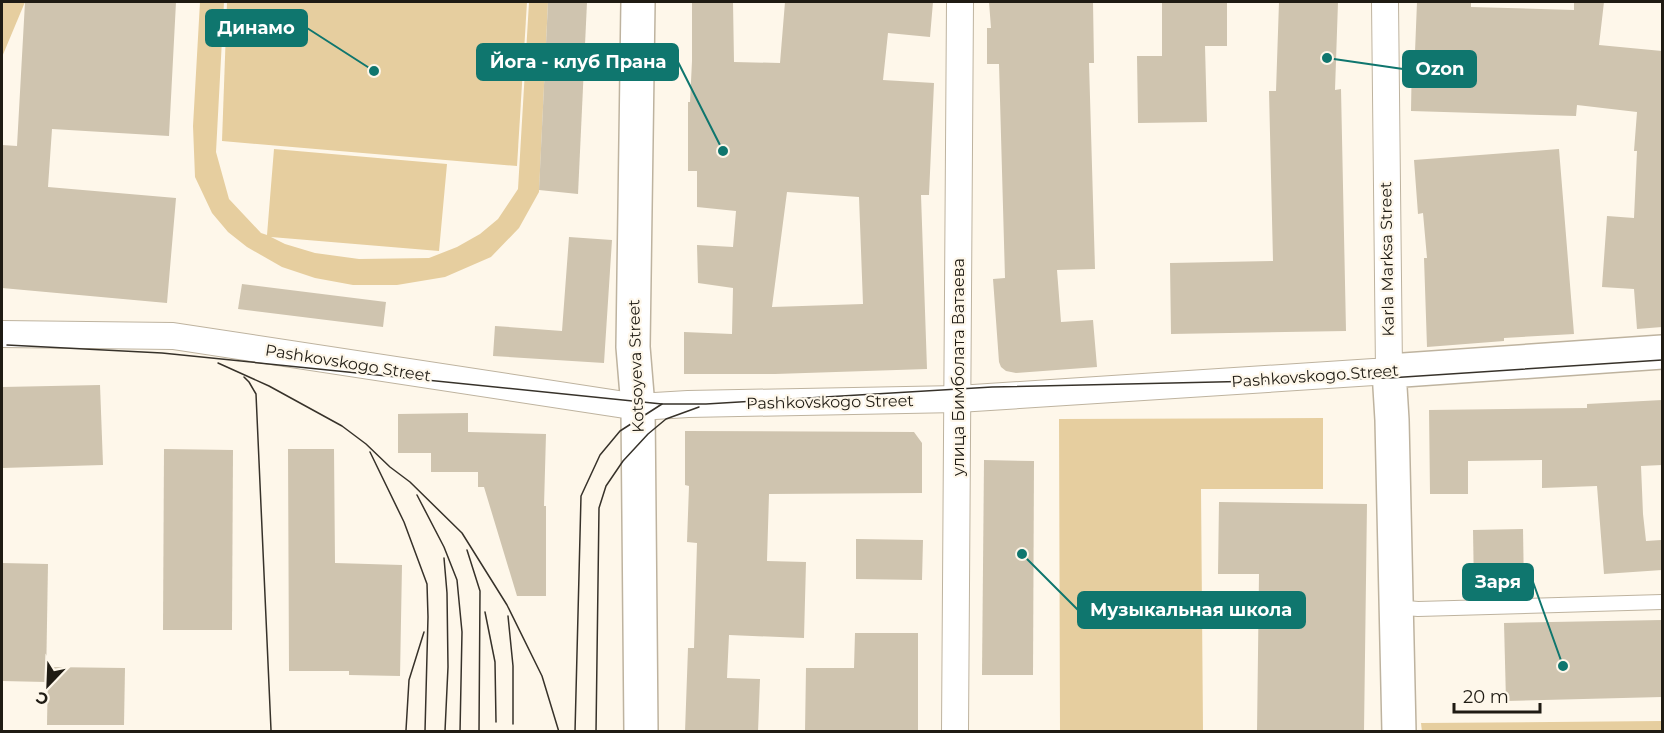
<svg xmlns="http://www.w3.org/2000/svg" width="1664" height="733" viewBox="0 0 1664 733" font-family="Montserrat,sans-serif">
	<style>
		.green { fill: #e6ce9f }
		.building { fill: #cfc4af; fill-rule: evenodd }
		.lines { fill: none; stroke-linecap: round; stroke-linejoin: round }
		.lane-casing { stroke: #beb39f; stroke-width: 16 }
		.street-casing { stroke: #beb39f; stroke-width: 28 }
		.secondary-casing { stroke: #beb39f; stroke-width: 36 }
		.lane { stroke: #fff; stroke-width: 14 }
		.street { stroke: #fff; stroke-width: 26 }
		.secondary { stroke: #fff; stroke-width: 33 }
		.tram { stroke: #37322a; stroke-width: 1.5 }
		.labels { text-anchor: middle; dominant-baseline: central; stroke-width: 4.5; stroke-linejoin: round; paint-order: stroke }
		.street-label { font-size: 16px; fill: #1f1b13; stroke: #fef7ea }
		.leader { fill: none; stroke: #0f766e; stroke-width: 2 }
		.callout-dot { fill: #0f766e; stroke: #fef7ea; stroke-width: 2 }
		.callout { fill: #0f766e; stroke: #0f766e; stroke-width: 2 }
		.callout-label { font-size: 18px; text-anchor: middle; font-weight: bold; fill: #fff }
	</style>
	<rect width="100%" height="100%" fill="#fef7ea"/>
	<!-- green -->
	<g class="green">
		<path d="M2,2H25L2,57Z"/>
		<path d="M200,2H224L216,152L229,199L261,233L267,235L274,149L447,164L439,251L271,237L285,244L315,253L359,259L429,258L457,247L480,234L498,219L518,189L529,2H548L539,192L519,228L491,257L445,277L397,285H353L315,278L282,267L247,247L228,232L212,213L195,177L193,126Z"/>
		<path d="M227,2H527L517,166L222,141Z"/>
		<path d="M1323,418V489H1201L1203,731H1060L1059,419Z"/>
		<path d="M1662,721V732H1422L1421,723Z"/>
	</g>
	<!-- building -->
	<g class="building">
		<path d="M25,2H176L169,136L52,129L48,187L176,198L167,303L2,288V145L17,146Z"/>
		<path d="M548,2H587L578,194L539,190Z"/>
		<path d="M692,2H733L734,62L780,63L785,2H933L930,37L888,33L883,80L934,83L929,195H921L927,369L775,374H684V332L732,334L733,288L698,283L697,245L733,247L736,211L697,207V171H688V102H690L692,61ZM787,192L859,197L863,304L772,307Z"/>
		<path d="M989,2H1093L1094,63H1089L1095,269L1057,270L1061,322L1093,320L1097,367L1016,373L1006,371L1001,367L999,362L993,279L1005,278L999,64H987V28H991Z"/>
		<path d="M1162,2H1227V46H1205L1207,122L1138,123L1137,56H1162Z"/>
		<path d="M1279,2H1338L1335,90L1341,89L1346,331L1171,334L1170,263L1273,261L1269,91H1276Z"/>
		<path d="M1417,2H1471V7L1574,10V2H1604L1599,45L1662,51V327L1637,329L1634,289L1602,287L1607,216L1634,218L1637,151H1634L1637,112L1577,105L1576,116L1411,111L1412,52H1415Z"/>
		<path d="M1559,149L1574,334L1504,338V341L1427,347L1424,258H1427L1423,213L1418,214L1414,160Z"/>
		<path d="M569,237L612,240L604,363L493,356L495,326L562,331Z"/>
		<path d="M242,284L386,302L383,327L238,309Z"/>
		<path d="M100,385L103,465L2,468V387Z"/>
		<path d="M1662,400V465L1641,466L1643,514L1646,541L1661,540L1662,570L1604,574L1597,486L1542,488V460L1468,461V494H1430L1429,410L1587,408V404Z"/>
		<path d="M468,413V432L546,434L544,506H546V596H517L484,487H478V472H431V453H398V414Z"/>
		<path d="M685,431L914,432L922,443V493L769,494L767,561L806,562L804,638L729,635L727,678L760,679L758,732H685L688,648H694L697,543L687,542L689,486L685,485Z"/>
		<path d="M164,449L233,450L232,630H163Z"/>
		<path d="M288,449H334L335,563L402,565L400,676L349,675V671H289Z"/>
		<path d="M984,460L1034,461L1033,675H982Z"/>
		<path d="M1219,502L1367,504L1364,732H1257L1259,574H1218Z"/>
		<path d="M1523,529L1524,590H1474L1473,530Z"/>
		<path d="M856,539L923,540L922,580L856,579Z"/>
		<path d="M2,563L48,564L46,682L2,681Z"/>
		<path d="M1662,620V697L1506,701L1504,623Z"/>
		<path d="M855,633H918V732H805L806,668H854Z"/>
		<path d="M48,667L125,668L124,725H47Z"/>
	</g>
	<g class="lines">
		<defs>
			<path id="lane" d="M1395,607L1418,609L1662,602"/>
			<g id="street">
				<path d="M2,334L173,336L638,407L688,404L958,399L1389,371L1385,2"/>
				<path d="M955,732L960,2"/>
			</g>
			<g id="secondary">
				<path d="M638,2L633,347L638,407L641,732"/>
				<path d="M1399,732L1392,420L1389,371L1662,352"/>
			</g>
		</defs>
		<!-- lane casing -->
		<use href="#lane" class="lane-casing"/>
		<!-- street casing -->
		<use href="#street" class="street-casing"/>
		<!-- secondary casing -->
		<use href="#secondary" class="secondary-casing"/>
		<!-- lane -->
		<use href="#lane" class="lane"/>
		<!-- street -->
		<use href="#street" class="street"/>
		<!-- secondary -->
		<use href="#secondary" class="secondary"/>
		<!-- tram -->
		<g class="tram">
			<path d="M7,345L162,353L662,404H706L992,387L1389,378L1662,360"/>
			<path d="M218,363L269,386L342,426L366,444L390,467L410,482L462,533L507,605L542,676L559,732"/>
			<path d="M244,377L249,382L256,394L271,730"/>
			<path d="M370,452L404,522L427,584L428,617L425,731"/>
			<path d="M417,495L444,547L457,580L462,632L460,732"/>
			<path d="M467,550L480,591L479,732"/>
			<path d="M444,558L447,593L448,667L445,731"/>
			<path d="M485,612L495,662L496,722"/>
			<path d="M508,616L513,666V724"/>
			<path d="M406,730L409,680L424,632"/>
			<path d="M575,732L581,496L600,455L620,431L662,404"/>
			<path d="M596,732L599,508L606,486L623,461L648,434L666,419L699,407"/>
		</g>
	</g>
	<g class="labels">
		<!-- street labels -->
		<g class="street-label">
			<text transform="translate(1387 259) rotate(-91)">Karla Marksa Street</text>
			<text transform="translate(348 363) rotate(9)">Pashkovskogo Street</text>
			<text transform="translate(636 366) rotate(-92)">Kotsoyeva Street</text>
			<text transform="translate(958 367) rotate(-90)">улица Бимболата Ватаева</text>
			<text transform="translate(1315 376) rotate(-4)">Pashkovskogo Street</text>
			<text transform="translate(830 402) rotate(-1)">Pashkovskogo Street</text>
		</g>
	</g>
	<!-- callouts -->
	<path class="leader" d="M374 71L307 28M723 151L678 62M1327 58L1403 69M1563 666L1533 582M1022 554L1078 610"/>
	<g class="callout-dot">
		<circle cx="374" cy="71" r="6"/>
		<circle cx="723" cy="151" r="6"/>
		<circle cx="1327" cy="58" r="6"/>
		<circle cx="1563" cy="666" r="6"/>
		<circle cx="1022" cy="554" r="6"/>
	</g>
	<g class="callout">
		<rect x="206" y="10" width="101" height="36" rx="6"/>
		<rect x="477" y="44" width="201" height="36" rx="6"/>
		<rect x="1403" y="51" width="73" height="36" rx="6"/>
		<rect x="1463" y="564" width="70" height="36" rx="6"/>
		<rect x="1078" y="592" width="227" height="36" rx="6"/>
	</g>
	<g class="callout-label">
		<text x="256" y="34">Динамо</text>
		<text x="578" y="68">Йога - клуб Прана</text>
		<text x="1440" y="75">Ozon</text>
		<text x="1498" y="588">Заря</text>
		<text x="1191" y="616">Музыкальная школа</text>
	</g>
	<!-- border -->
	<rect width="1664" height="733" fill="none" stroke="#1f1b13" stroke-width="6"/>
	<!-- north arrow -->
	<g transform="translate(48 685) rotate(203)" stroke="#fef7ea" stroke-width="4.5" paint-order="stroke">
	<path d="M0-4.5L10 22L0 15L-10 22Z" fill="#1f1b13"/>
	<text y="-9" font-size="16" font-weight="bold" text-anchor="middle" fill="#1f1b13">С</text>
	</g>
	<!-- scale -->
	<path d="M1454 703v9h86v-9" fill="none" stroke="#1f1b13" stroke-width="3"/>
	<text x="1463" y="703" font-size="18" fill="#1f1b13" stroke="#fef7ea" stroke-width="4.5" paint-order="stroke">20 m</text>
</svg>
